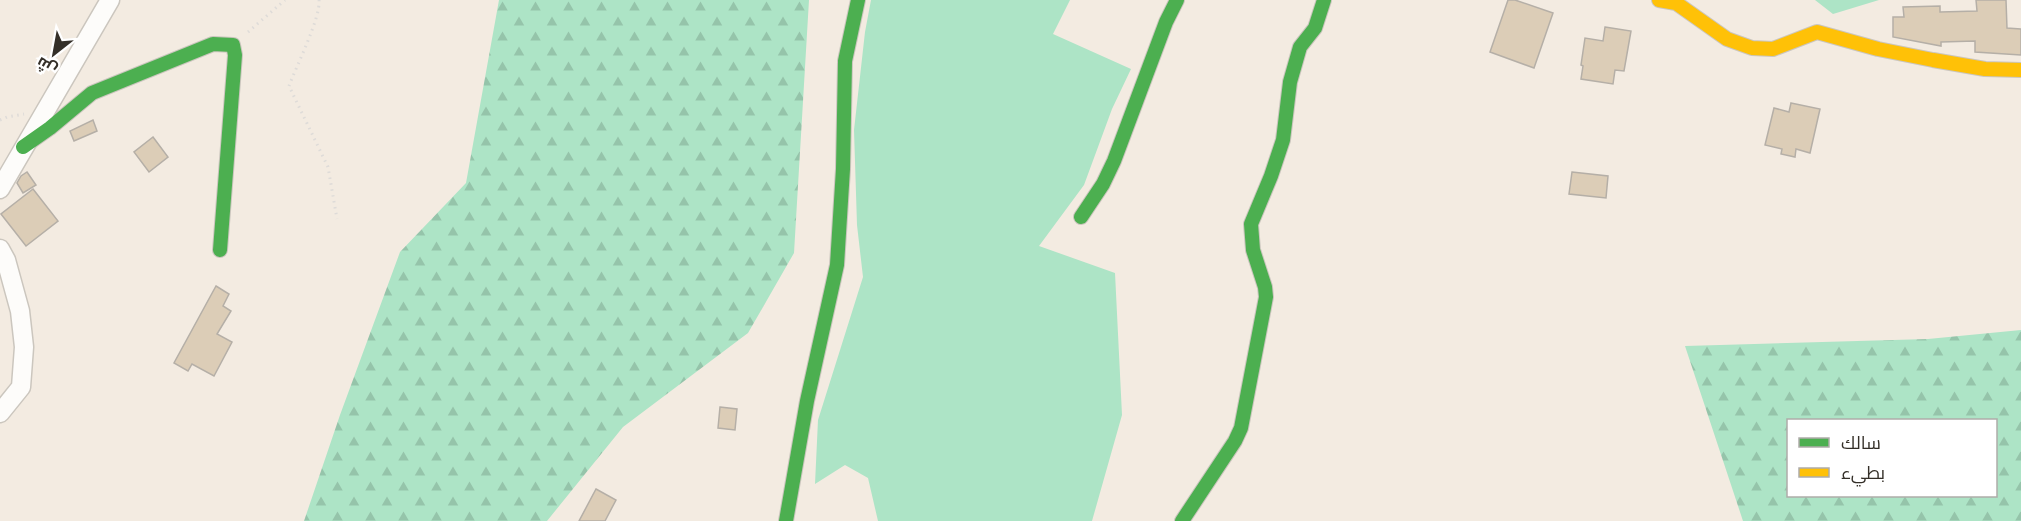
<svg xmlns="http://www.w3.org/2000/svg" width="2021" height="521" viewBox="0 0 2021 521" font-family="Helvetica,Cairo,sans-serif">
	<style>
		.green { fill: #ade4c6 }
		.forest { fill: url(#forest-firs); fill-rule: evenodd }
		.building { fill: #dccdb7; stroke: #b5afa7; stroke-width: 1.5 }
		.lines { fill: none; stroke-linecap: round; stroke-linejoin: round }
		.street-casing { stroke: #cbc6be; stroke-width: 21 }
		.fast-casing { stroke: #cbc6be; stroke-width: 16 }
		.slow-casing { stroke: #cbc6be; stroke-width: 16 }
		.path { stroke: #dedbd8; stroke-width: 3; stroke-dasharray: 1.5 4.5; stroke-linecap: butt }
		.street { stroke: #fdfcfa; stroke-width: 18 }
		.fast { stroke: #4caf50; stroke-width: 14 }
		.slow { stroke: #ffc107; stroke-width: 14 }
	</style>
	<defs>
		<pattern id="forest-firs" width="22" height="20" patternUnits="userSpaceOnUse" patternTransform="scale(1.5)"><rect width="22" height="20" fill="#ade4c6"/><path d="M5 1l3.5 6h-7zM16 11l3.5 6h-7z" fill="#95c4aa"/></pattern>
	</defs>
	<rect width="100%" height="100%" fill="#f3ebe1"/>
	<!-- green -->
	<g class="green">
		<path d="M871,0H1070L1053,34L1131,69L1112,109L1084,185L1039,246L1115,273L1122,415L1092,521H878L868,478L845,465L815,484L818,420L863,277L857,225L854,130L865,32Z"/>
		<path d="M1815,0H1879L1833,14Z"/>
	</g>
	<!-- forest -->
	<g class="forest">
		<path d="M499,0H809L794,253L748,333L623,427L547,521H304L340,415L400,252L466,183Z"/>
		<path d="M2021,330V521H1743L1685,346L1928,339ZM1996,420V496H1788V420Z"/>
	</g>
	<!-- building -->
	<g class="building">
		<path d="M1508,0H1515L1553,13L1534,68L1490,52Z"/>
		<path d="M1976,0H2006L2007,28L2021,29V55L1975,52V41L1941,42V46L1893,37V17H1904L1903,7L1940,6V12L1977,11Z"/>
		<path d="M1605,27L1631,31L1624,71L1615,70L1613,84L1581,79L1583,66L1581,65L1585,38L1603,41Z"/>
		<path d="M1791,103L1820,109L1810,153L1796,149L1795,157L1781,154L1782,149L1765,145L1774,108L1789,112Z"/>
		<path d="M93,120L97,131L74,141L70,131Z"/>
		<path d="M153,137L168,157L149,172L134,152Z"/>
		<path d="M27,172L36,185L23,193L17,183L21,176Z"/>
		<path d="M1572,172L1608,176L1606,198L1569,194Z"/>
		<path d="M33,189L58,221L26,246L1,214Z"/>
		<path d="M216,286L229,294L223,306L231,311L217,334L232,342L214,376L192,364L188,371L174,363Z"/>
		<path d="M720,407L737,409L735,430L718,428Z"/>
		<path d="M596,489L616,500L605,521H579Z"/>
	</g>
	<g class="lines">
		<defs>
			<g id="street">
				<path d="M0,189L110,0"/>
				<path d="M0,249L6,260L20,311L24,347L21,387L0,413"/>
			</g>
			<g id="fast">
				<path d="M23,147L50,128L92,93L213,44L233,45L235,55L220,250"/>
				<path d="M1081,217L1103,184L1114,161L1166,22L1177,0"/>
				<path d="M786,521L807,401L837,265L843,169L845,61L858,0"/>
				<path d="M1182,521L1235,441L1241,428L1266,297L1265,287L1253,250L1251,224L1271,176L1283,140L1290,82L1300,47L1315,28L1324,0"/>
			</g>
			<path id="slow" d="M1659,0L1676,3L1727,39L1752,48L1773,49L1817,32L1878,49L1933,60L1985,69L2021,70"/>
		</defs>
		<!-- street casing -->
		<use href="#street" class="street-casing"/>
		<!-- fast casing -->
		<use href="#fast" class="fast-casing"/>
		<!-- slow casing -->
		<use href="#slow" class="slow-casing"/>
		<!-- path -->
		<g class="path">
			<path d="M319,0C321,17 296,67 289,86L328,167L337,219"/>
			<path d="M248,32L285,0"/>
			<path d="M0,120L7,117L24,114"/>
		</g>
		<!-- street -->
		<use href="#street" class="street"/>
		<!-- fast -->
		<use href="#fast" class="fast"/>
		<!-- slow -->
		<use href="#slow" class="slow"/>
	</g>
	<!-- legend -->
	<rect x="1787" y="419" width="210" height="78" fill="#ffffff" stroke="#aeaca9" stroke-width="1.5"/>
	<rect x="1799" y="438" width="30" height="9" fill="#4caf50" stroke="#aeaca9" stroke-width="1.5"/>
	<text x="1841" y="449" font-size="18" fill="#342f28">سالك</text>
	<rect x="1799" y="468" width="30" height="9" fill="#ffc107" stroke="#aeaca9" stroke-width="1.5"/>
	<text x="1841" y="479" font-size="18" fill="#342f28">بطيء</text>
	<!-- north arrow -->
	<g transform="translate(54 54) rotate(211)" stroke="#ffffff" stroke-width="4.5" paint-order="stroke">
	<path d="M0-4.5L10 22L0 15L-10 22Z" fill="#342f28"/>
	<text y="-9" font-size="16" font-weight="bold" text-anchor="middle" fill="#342f28">ش</text>
	</g>
</svg>
